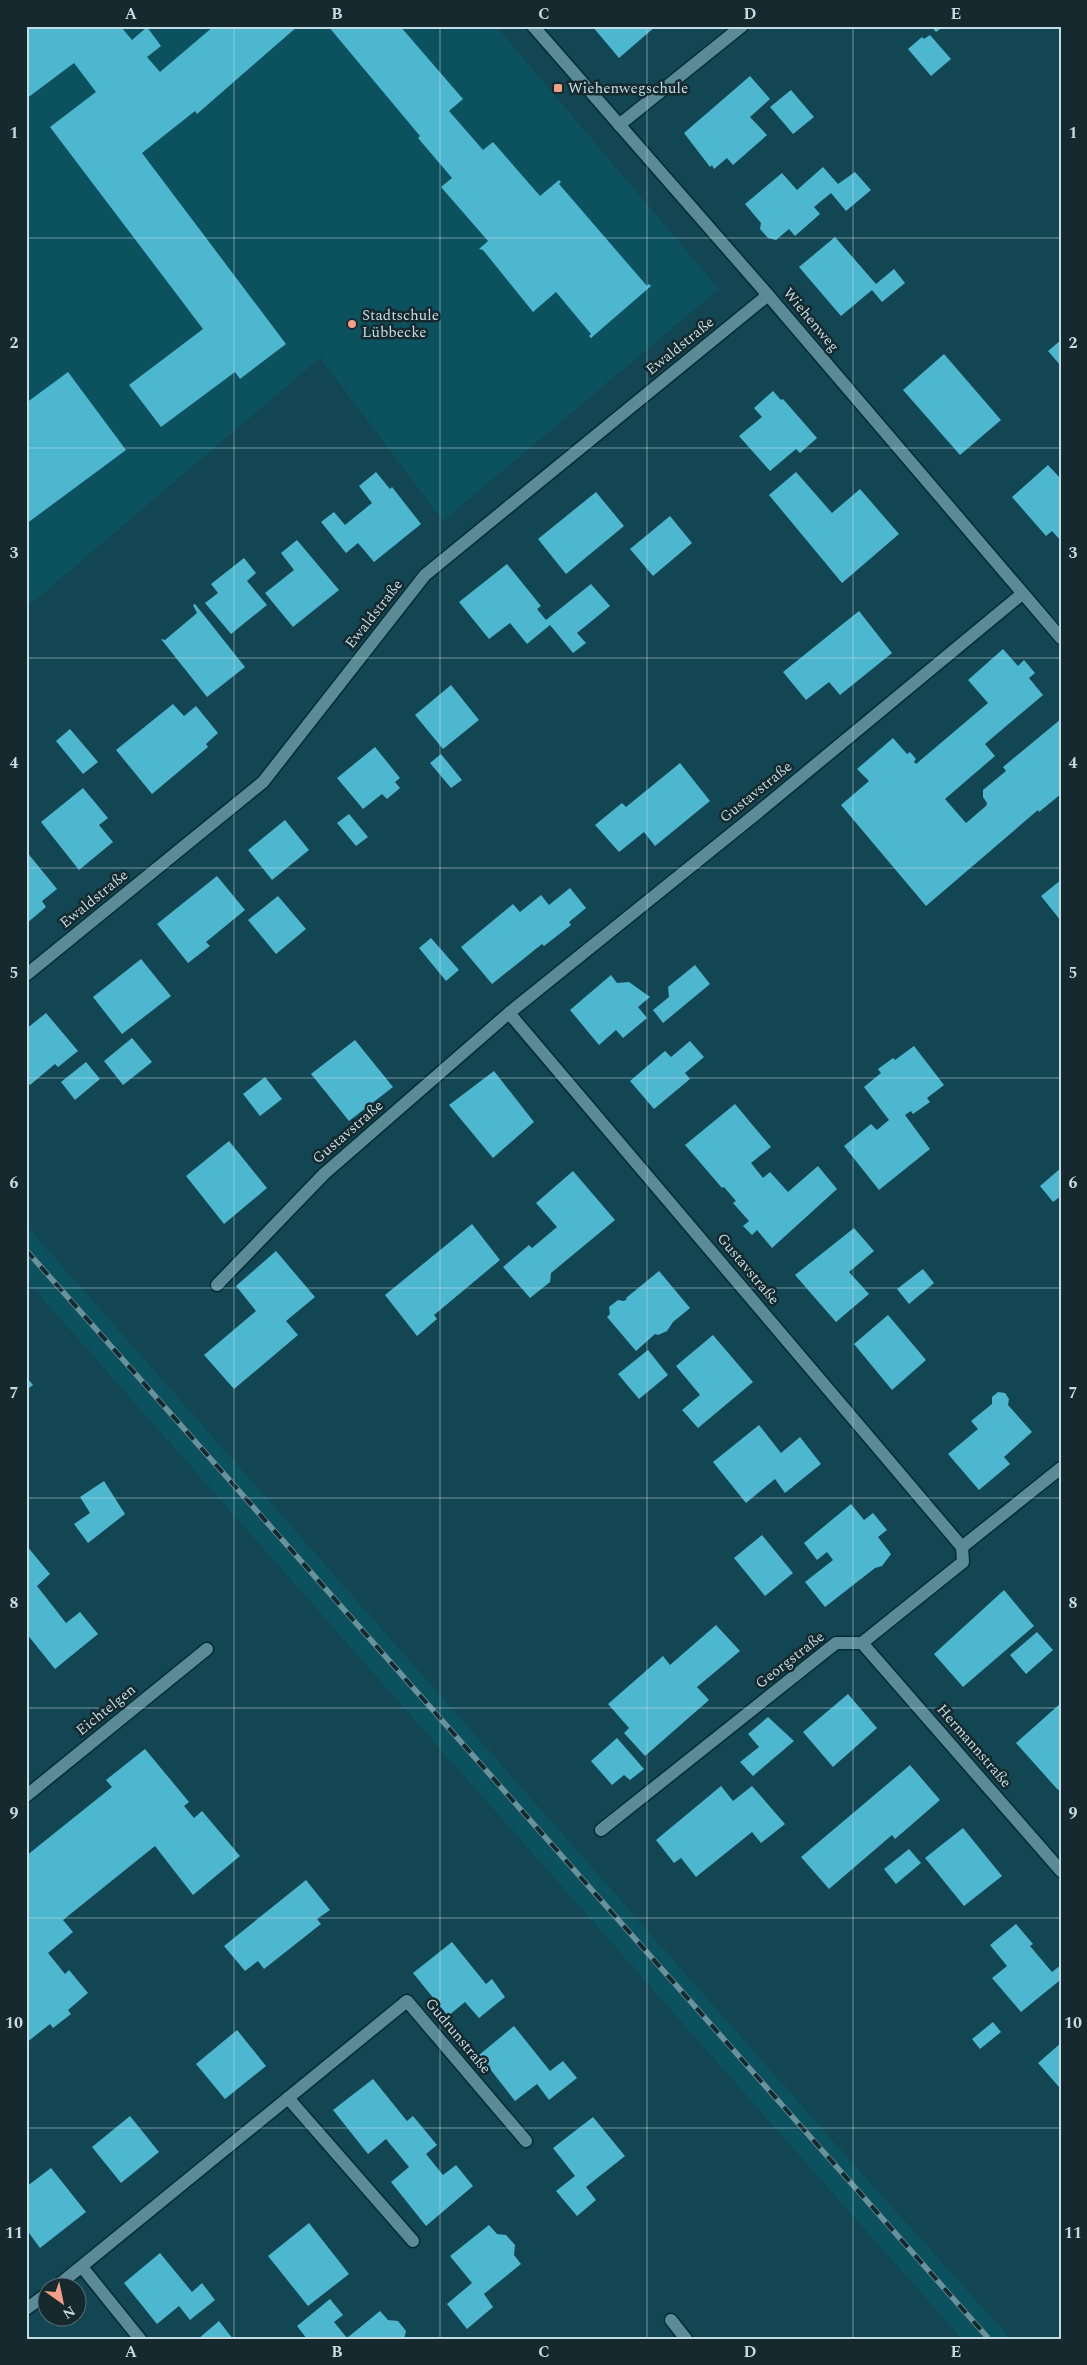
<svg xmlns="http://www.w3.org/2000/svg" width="1087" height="2365" viewBox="0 0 1087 2365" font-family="Spectral,serif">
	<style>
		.built { fill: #0b515e }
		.building { fill: #4db7d0 }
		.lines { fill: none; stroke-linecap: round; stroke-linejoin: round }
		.minor-casing { stroke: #032b34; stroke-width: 15 }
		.minor { stroke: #5a8b97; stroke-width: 12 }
		.rail-casing { stroke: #6b929b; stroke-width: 5.5 }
		.rail { stroke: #15292e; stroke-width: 4; stroke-dasharray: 11; stroke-linecap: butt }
		.grid { fill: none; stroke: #c4dde4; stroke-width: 1; stroke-opacity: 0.55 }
		.poi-dot { fill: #f49e87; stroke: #15292e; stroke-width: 2 }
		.labels { text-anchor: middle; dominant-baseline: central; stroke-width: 5; stroke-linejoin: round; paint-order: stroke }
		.poi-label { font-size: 15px; fill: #c4dde4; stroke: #15292e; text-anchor: start }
		.street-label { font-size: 15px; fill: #c4dde4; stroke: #15292e }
		.neatline { fill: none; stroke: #c4dde4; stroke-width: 2 }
		.grid-label { font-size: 16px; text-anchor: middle; font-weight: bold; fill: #c4dde4 }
	</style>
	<rect width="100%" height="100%" fill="#124652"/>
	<!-- built -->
	<g class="built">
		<path d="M26,26H496L719,289L443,521L320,358L26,608Z"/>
		<path d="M26,1225L839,2148L1011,2339H962L814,2172L26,1280Z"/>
	</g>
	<!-- building -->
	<g class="building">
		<path d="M26,26H123L122,28L132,40L147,27L161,46L147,57L160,72L214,26H298L197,114L195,111L142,153L286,344L240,379L235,372L161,427L129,385L203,329L50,127L96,92L74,63L26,99Z"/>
		<path d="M328,26H400L463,99L449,111L483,150L493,142L540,196L559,180L561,182L559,184L647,286L649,284L651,286L591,338L589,336L591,334L556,292L533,312L483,250L479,249L488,241L441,187L452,178L418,138L420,136Z"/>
		<path d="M592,26H656L619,58Z"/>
		<path d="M931,26H944L936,32Z"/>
		<path d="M930,35L951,59L931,76L908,49L922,37L924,39Z"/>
		<path d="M750,76L770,99L750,117L767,135L733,165L727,158L714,169L712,165L710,167L684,133Z"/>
		<path d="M791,90L814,117L793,134L770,107Z"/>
		<path d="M823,167L838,184L855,172L871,190L846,211L831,193L814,207L820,214L795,236L789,229L776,240L768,238L760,229L761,223L745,204L782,173L797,190Z"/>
		<path d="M835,237L876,284L894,269L905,283L882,302L872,290L841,316L799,267Z"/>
		<path d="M1061,340V366L1048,351Z"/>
		<path d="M944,354L1001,420L960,455L903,390Z"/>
		<path d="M68,372L126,450L26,524V403Z"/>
		<path d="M773,391L781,400L783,399L817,438L800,453L796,449L770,471L739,436L762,417L754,408Z"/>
		<path d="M1048,465L1061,479V541L1052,531L1046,536L1012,497Z"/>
		<path d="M376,472L390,489L392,487L421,524L374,562L358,543L346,553L321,522L334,512L345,525L372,503L359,486Z"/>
		<path d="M796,472L832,513L860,489L899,534L842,583L769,495Z"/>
		<path d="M596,492L624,526L566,574L538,539Z"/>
		<path d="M670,516L692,543L653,576L630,549Z"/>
		<path d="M297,540L339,590L293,627L265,593L294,570L281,553Z"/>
		<path d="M244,558L256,573L247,581L267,605L231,634L205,603L218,593L211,584Z"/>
		<path d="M507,564L541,606L537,609L546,620L591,584L610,606L577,633L586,643L573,653L550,625L527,644L510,623L489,639L459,602Z"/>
		<path d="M195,604L245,667L207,697L161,639L165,640L197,613L193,605Z"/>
		<path d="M859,611L892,653L840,695L829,682L806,700L783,672Z"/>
		<path d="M1003,649L1018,666L1024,660L1035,673L1029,678L1043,695L985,744L995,756L945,799L966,823L986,806L987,803L983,797V790L1006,771L1003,767L1061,719V794L1039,812L1038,810L926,906L841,805L869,781L857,769L893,738L907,754L910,752L916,759L914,762L916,764L988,703L968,680Z"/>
		<path d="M451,685L479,720L443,749L415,715Z"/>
		<path d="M173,704L184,716L196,706L218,733L206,744L208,747L152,794L116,750Z"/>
		<path d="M70,729L98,762L83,774L56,741Z"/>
		<path d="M375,747L400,778L395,782L400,788L387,799L382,794L363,809L337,778Z"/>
		<path d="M441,754L462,780L451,788L430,763Z"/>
		<path d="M680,763L710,801L655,846L644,832L619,852L595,825L622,803L626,807Z"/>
		<path d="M83,788L108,818L99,825L113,842L79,870L41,822Z"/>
		<path d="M349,814L368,837L356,846L337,823Z"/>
		<path d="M285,820L309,850L272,880L248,850Z"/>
		<path d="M26,851L57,889L42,901L46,907L27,923Z"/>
		<path d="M217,876L245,910L206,942L210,946L188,963L157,924Z"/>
		<path d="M1061,880V921L1041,896Z"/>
		<path d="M570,888L586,908L569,922L571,925L544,946L542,944L492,984L461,947L513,904L520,912L541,895L549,905Z"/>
		<path d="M278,896L306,929L276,954L248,920Z"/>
		<path d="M431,938L459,970L446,981L419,948Z"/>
		<path d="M141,959L171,996L122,1034L93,997Z"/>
		<path d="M695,965L710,984L663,1023L653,1010L669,997L668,987Z"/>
		<path d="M611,975L617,983L629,982L650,997L638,1007L647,1018L623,1038L616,1030L599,1045L570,1010Z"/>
		<path d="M46,1013L78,1051L58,1067L55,1064L30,1085L26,1080V1029Z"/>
		<path d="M132,1038L152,1062L123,1085L104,1061Z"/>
		<path d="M355,1040L393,1087L349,1121L311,1074Z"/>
		<path d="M690,1041L704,1057L685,1073L690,1079L654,1109L630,1081L665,1051L671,1057Z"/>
		<path d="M914,1046L944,1085L927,1098L930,1102L913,1114L911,1111L905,1115L930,1149L879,1190L844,1146L871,1124L877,1130L889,1120L864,1087L881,1073L878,1069L893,1058L895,1060Z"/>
		<path d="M86,1062L100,1079L75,1100L61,1082Z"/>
		<path d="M494,1071L534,1122L493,1158L449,1105Z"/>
		<path d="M265,1077L282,1099L260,1116L243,1094Z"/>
		<path d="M735,1104L771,1147L751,1163L763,1178L770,1172L788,1192L818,1166L837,1189L772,1248L757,1230L752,1235L743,1226L749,1221L733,1203L736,1201L724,1187L722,1188L685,1145Z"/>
		<path d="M229,1141L267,1188L224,1224L186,1176Z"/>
		<path d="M1061,1168V1196L1053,1202L1040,1186Z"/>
		<path d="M573,1171L615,1220L551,1273L550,1282L530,1298L503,1267L529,1245L532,1248L557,1227L536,1203Z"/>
		<path d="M472,1224L500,1260L434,1315L437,1319L417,1336L385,1295Z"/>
		<path d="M854,1228L874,1251L849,1272L869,1294L836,1322L795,1275Z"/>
		<path d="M276,1251L315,1297L286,1321L298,1335L234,1389L204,1355L256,1311L236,1286Z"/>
		<path d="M923,1269L934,1283L909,1304L897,1289Z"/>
		<path d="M659,1271L690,1308L673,1322L667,1331L658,1335L655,1334L636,1351L607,1317L610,1314L609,1307L618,1300L624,1301L627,1299L626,1298Z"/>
		<path d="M888,1315L926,1360L892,1390L854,1344Z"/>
		<path d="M713,1335L753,1382L698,1428L682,1410L700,1395L676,1366Z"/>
		<path d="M648,1350L668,1375L639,1399L618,1374Z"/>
		<path d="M26,1377L33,1385L26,1390Z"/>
		<path d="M998,1392L1005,1393L1009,1399L1008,1405L1032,1432L1004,1457L1010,1464L979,1490L948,1454L978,1429L971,1421L992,1404V1397Z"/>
		<path d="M759,1425L781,1453L800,1437L821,1464L785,1493L775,1479L746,1503L713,1462Z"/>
		<path d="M104,1481L125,1514L88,1543L74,1524L90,1513L80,1497Z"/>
		<path d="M851,1504L864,1520L873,1513L887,1530L878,1537L891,1554L882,1566L875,1568L825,1607L805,1582L833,1560L827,1552L817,1560L804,1543Z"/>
		<path d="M762,1535L793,1573L765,1596L734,1558Z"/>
		<path d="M26,1545L50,1574L37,1586L66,1623L80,1612L98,1634L55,1669L26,1633Z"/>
		<path d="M1004,1590L1034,1626L963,1687L934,1654Z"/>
		<path d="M716,1625L740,1651L697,1687L709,1700L645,1756L624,1733L629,1728L608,1704L663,1656L670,1665Z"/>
		<path d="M1037,1632L1053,1650L1026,1674L1010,1655Z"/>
		<path d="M848,1694L877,1728L833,1767L803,1732Z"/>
		<path d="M1061,1703V1788L1058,1790L1016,1743Z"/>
		<path d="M768,1717L794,1741L753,1776L740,1762L759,1747L748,1734Z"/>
		<path d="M617,1738L644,1769L630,1780L624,1775L612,1785L591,1761Z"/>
		<path d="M145,1749L189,1802L184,1806L194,1818L202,1811L240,1856L193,1895L155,1846L63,1920L73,1932L48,1953L65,1974L69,1970L88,1993L68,2010L71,2014L53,2028L50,2024L26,2043V1856L112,1787L106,1780Z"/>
		<path d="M910,1765L940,1800L895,1839L892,1835L829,1889L801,1857Z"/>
		<path d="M721,1786L733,1801L752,1786L785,1824L761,1843L752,1832L696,1877L681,1858L674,1863L656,1840Z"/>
		<path d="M963,1828L1002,1876L964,1906L925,1858Z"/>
		<path d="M909,1849L921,1863L896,1884L884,1869Z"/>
		<path d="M306,1880L330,1910L317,1919L321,1924L264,1969L258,1961L245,1971L224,1946Z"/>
		<path d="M1016,1924L1033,1944L1030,1946L1052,1972L1061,1965V1984L1059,1981L1021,2012L992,1978L1007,1966L990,1945Z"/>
		<path d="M452,1942L486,1984L492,1979L505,1997L479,2018L465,2002L448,2016L413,1973Z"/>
		<path d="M993,2022L1001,2032L980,2049L972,2039Z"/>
		<path d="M514,2026L550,2071L563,2061L577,2078L549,2100L537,2084L515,2101L479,2055Z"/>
		<path d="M237,2030L266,2066L225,2099L196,2064Z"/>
		<path d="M1061,2043V2085L1059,2087L1038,2063Z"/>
		<path d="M373,2079L407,2121L413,2116L437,2145L426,2154L443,2175L456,2165L473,2186L426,2226L391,2182L409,2167L386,2139L368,2154L333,2110Z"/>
		<path d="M130,2116L159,2152L121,2183L92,2147Z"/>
		<path d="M593,2117L625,2156L586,2187L596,2200L577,2216L556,2191L575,2176L553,2148Z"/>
		<path d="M51,2168L86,2212L40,2248L29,2233L26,2235V2187Z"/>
		<path d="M309,2223L349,2274L308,2306L268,2256Z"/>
		<path d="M489,2225L497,2234L506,2235L515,2245L514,2255L521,2264L484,2294L493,2307L467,2329L447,2304L472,2283L450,2256Z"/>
		<path d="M160,2253L192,2292L202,2283L215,2300L190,2320L179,2306L157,2324L124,2283Z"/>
		<path d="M330,2299L343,2315L334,2322L347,2338L380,2311L388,2320L398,2321L406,2331L404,2339H307L297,2326Z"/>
		<path d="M219,2321L233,2339H198Z"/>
	</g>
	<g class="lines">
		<defs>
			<g id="minor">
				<path d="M533,26L768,295L1061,638"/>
				<path d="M619,125L742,26"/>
				<path d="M26,975L263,782L425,575L768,295"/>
				<path d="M217,1285L324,1174L509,1013"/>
				<path d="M962,1547L509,1013L756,814L1022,594"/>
				<path d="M962,1547L1061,1468"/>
				<path d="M862,1643L1061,1871"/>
				<path d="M26,1796L207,1649"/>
				<path d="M601,1830L836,1643H862L963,1562L962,1547"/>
				<path d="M288,2098L413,2241"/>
				<path d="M82,2267L140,2339"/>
				<path d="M55,2288L407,2001L526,2141"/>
				<path d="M26,2309L48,2293"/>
				<path d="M671,2320L686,2339"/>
			</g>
		</defs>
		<!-- minor casing -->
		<use href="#minor" class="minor-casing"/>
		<!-- minor -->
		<use href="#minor" class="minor"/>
		<defs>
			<path id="rail" d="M26,1250L989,2339"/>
		</defs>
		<!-- rail casing -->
		<use href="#rail" class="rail-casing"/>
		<!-- rail -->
		<use href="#rail" class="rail"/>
	</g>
	<!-- grid -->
	<path class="grid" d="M234,26V2339M440,26V2339M647,26V2339M853,26V2339M26,238H1061M26,448H1061M26,658H1061M26,868H1061M26,1078H1061M26,1288H1061M26,1498H1061M26,1708H1061M26,1918H1061M26,2128H1061"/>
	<!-- markers -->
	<g class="poi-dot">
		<rect x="553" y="83" width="10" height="10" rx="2.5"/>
		<circle cx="352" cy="324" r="5"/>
	</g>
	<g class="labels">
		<!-- poi labels -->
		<g class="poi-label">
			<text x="568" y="88">Wiehenwegschule</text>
			<text x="362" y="315">Stadtschule<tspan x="362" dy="17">Lübbecke</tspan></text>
		</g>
		<!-- street labels -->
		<g class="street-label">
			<text transform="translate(811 320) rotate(50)">Wiehenweg</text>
			<text transform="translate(680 346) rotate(-39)">Ewaldstraße</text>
			<text transform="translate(374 614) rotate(-52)">Ewaldstraße</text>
			<text transform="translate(756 792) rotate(-39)">Gustavstraße</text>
			<text transform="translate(94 899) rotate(-39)">Ewaldstraße</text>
			<text transform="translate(348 1132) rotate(-41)">Gustavstraße</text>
			<text transform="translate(748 1269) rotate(50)">Gustavstraße</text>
			<text transform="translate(790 1660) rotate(-38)">Georgstraße</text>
			<text transform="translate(106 1710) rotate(-39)">Eichtelgen</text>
			<text transform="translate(974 1746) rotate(49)">Hermannstraße</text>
			<text transform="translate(458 2036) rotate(50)">Gudrunstraße</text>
		</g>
	</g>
	<!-- border -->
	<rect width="1087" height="2365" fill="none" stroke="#15292e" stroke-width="55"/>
	<!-- north arrow -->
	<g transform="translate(62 2302) rotate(147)"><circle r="24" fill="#15292e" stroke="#5b7177"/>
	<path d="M0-4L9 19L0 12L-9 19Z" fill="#f49e87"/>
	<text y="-8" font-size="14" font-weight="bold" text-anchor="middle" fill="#c4dde4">N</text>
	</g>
	<rect x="28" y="28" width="1032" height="2310" class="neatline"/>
	<g class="grid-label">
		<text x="131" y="19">A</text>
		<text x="337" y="19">B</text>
		<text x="544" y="19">C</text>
		<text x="750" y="19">D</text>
		<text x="956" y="19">E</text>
		<text x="14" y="138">1</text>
		<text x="1073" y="138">1</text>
		<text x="14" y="348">2</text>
		<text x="1073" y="348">2</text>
		<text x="14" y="558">3</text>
		<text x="1073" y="558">3</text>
		<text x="14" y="768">4</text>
		<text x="1073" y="768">4</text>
		<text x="14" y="978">5</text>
		<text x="1073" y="978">5</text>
		<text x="14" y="1188">6</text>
		<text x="1073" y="1188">6</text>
		<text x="14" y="1398">7</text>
		<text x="1073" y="1398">7</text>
		<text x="14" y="1608">8</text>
		<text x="1073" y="1608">8</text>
		<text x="14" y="1818">9</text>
		<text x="1073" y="1818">9</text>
		<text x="14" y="2028">10</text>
		<text x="1073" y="2028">10</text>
		<text x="14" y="2238">11</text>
		<text x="1073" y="2238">11</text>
		<text x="131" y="2357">A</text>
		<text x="337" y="2357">B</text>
		<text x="544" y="2357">C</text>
		<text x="750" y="2357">D</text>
		<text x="956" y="2357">E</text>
	</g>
</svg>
